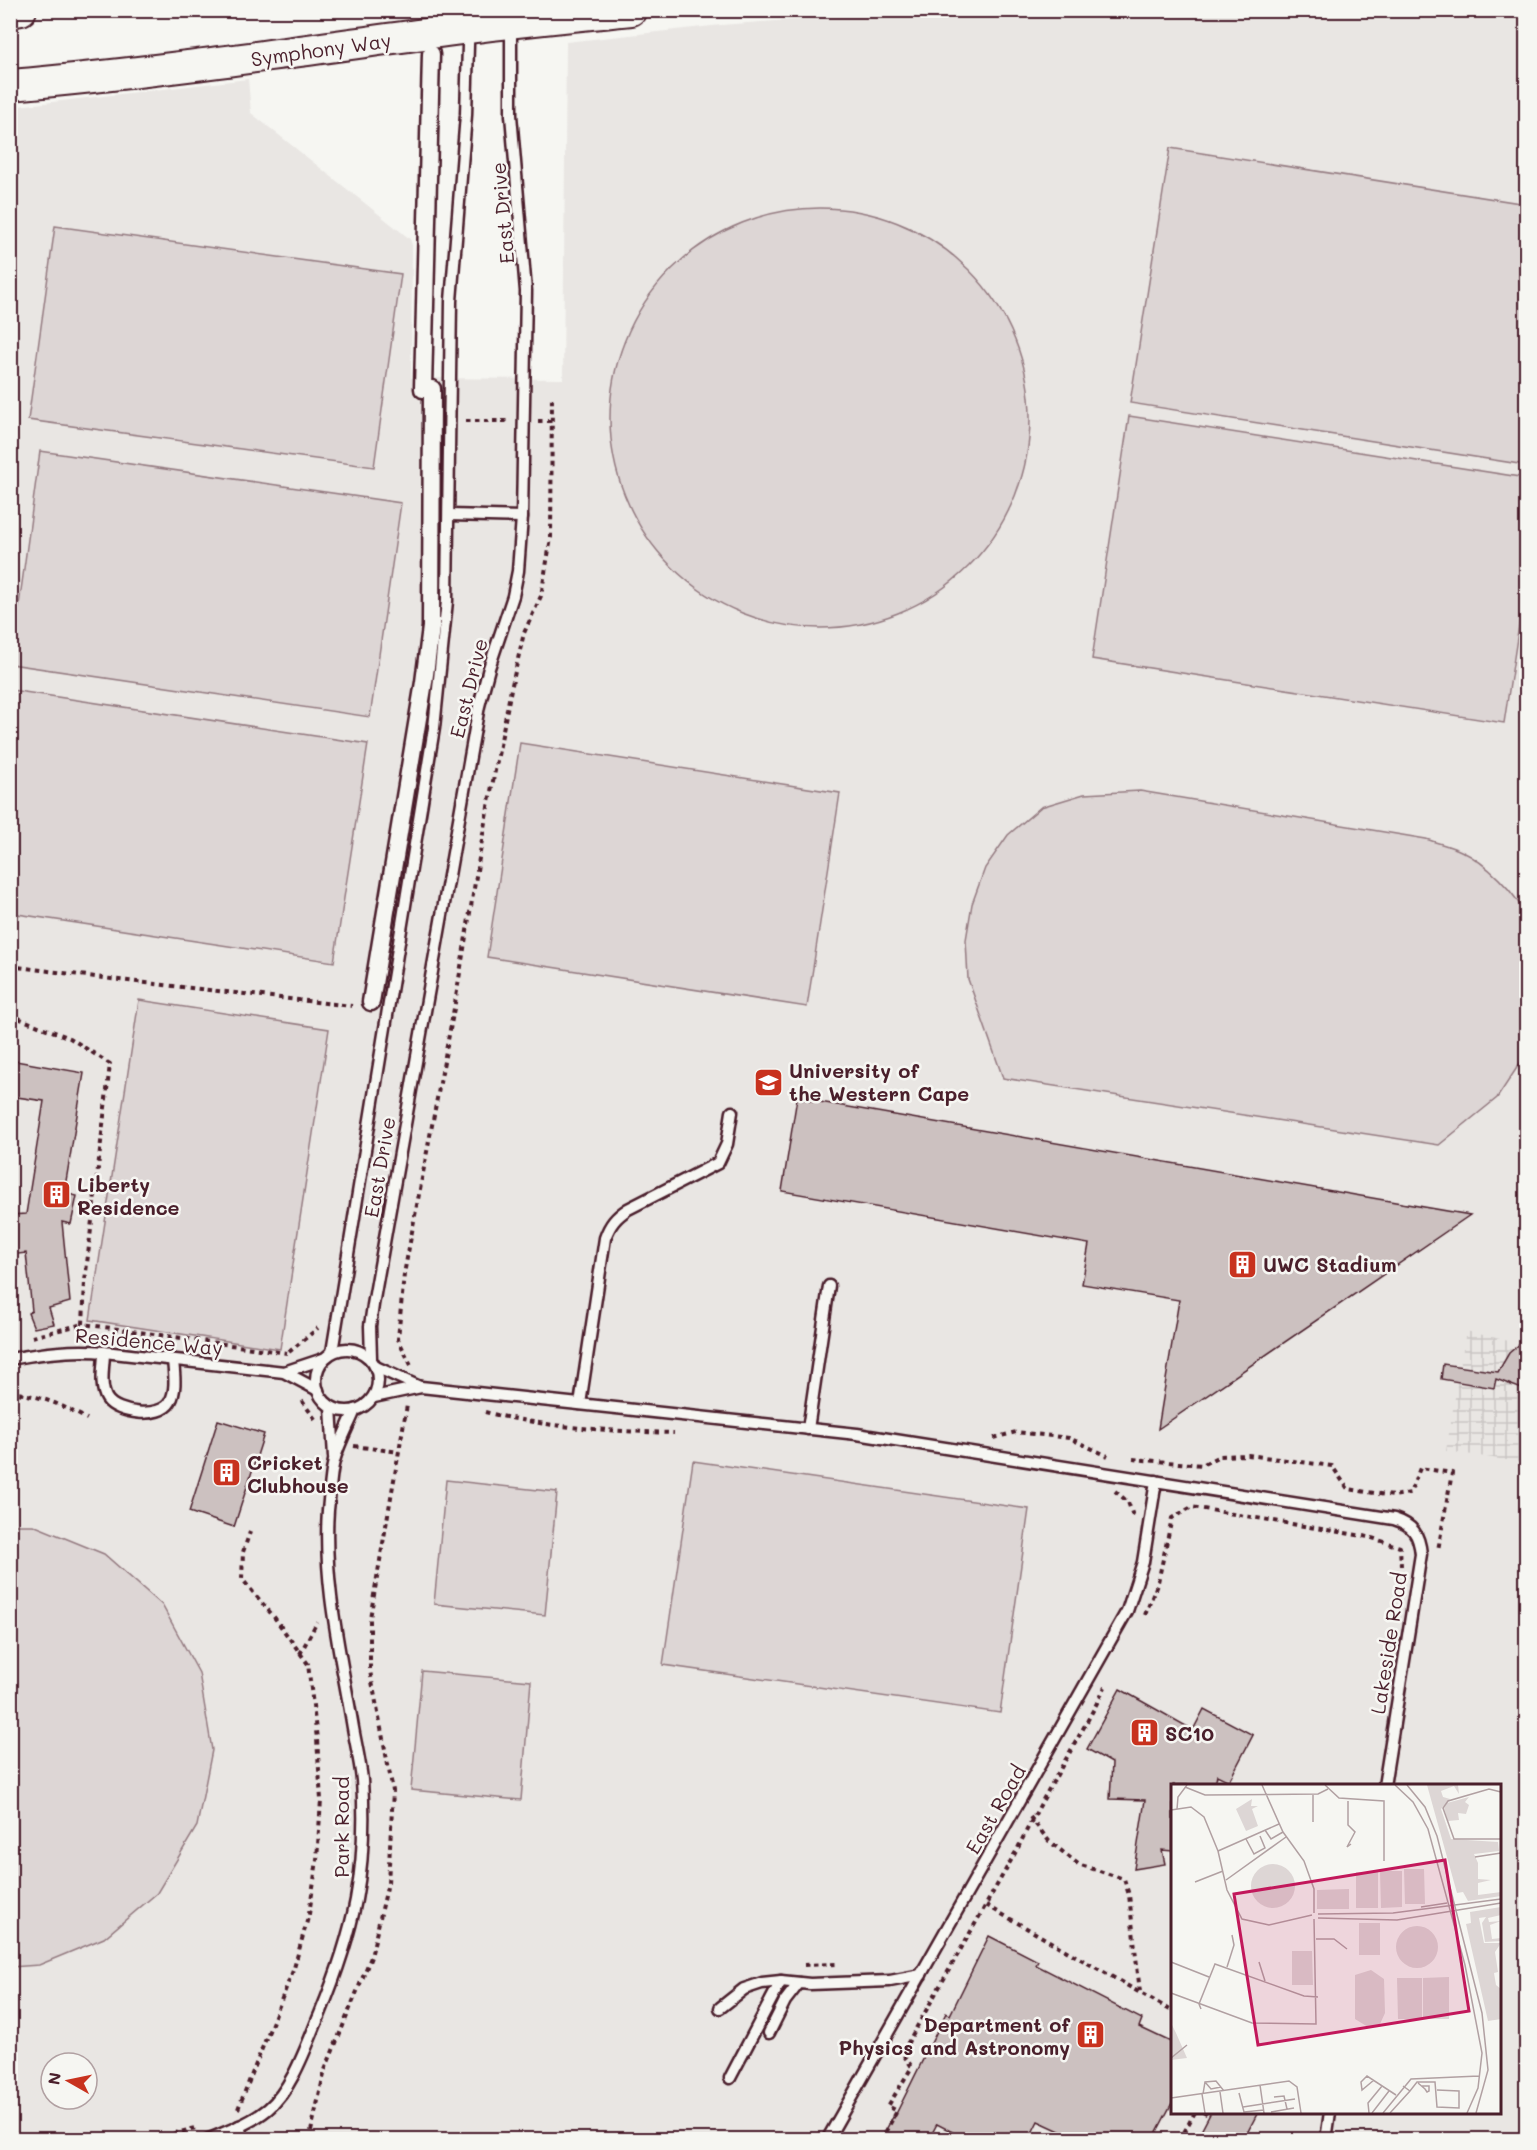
<svg xmlns="http://www.w3.org/2000/svg" width="1537" height="2150" viewBox="0 0 1537 2150" font-family="Mali,sans-serif">
	<style>
		.built { fill: #e9e6e3; fill-rule: evenodd }
		.industrial { fill: url(#industrial-grid) }
		.grass { fill: #ddd6d5; stroke: #947a80; stroke-width: 1.5 }
		.building { fill: #ccc1c0; stroke: #4a1f2b; stroke-width: 1.5 }
		.lines { fill: none; stroke-linecap: round; stroke-linejoin: round }
		.service-casing { stroke: #4a1f2b; stroke-width: 15 }
		.pedestrian-casing { stroke: #4a1f2b; stroke-width: 21 }
		.secondary-casing { stroke: #4a1f2b; stroke-width: 34 }
		.path { stroke: #4a1f2b; stroke-width: 4; stroke-dasharray: 4.5 4.5; stroke-linecap: butt }
		.service { stroke: #f6f6f2; stroke-width: 10 }
		.pedestrian { stroke: #f6f6f2; stroke-width: 16 }
		.secondary { stroke: #f6f6f2; stroke-width: 30 }
		.labels { text-anchor: middle; dominant-baseline: central; stroke-width: 5; stroke-linejoin: round; paint-order: stroke }
		.street-label { font-size: 20px; fill: #4a1f2b; stroke: #f6f6f2 }
		.poi-label { font-size: 20px; font-weight: bold; fill: #4a1f2b; stroke: #f6f6f2; text-anchor: start }
		.inset-road { fill: none; stroke: #b1a0a2; stroke-width: 1.5 }
		.view { fill: #c2185b; fill-opacity: 0.15; stroke: #c2185b; stroke-width: 3 }
		.inset-edge { fill: none; stroke: #4a1f2b; stroke-width: 3 }
	</style>
	<defs>
		<pattern id="industrial-grid" width="8" height="8" patternUnits="userSpaceOnUse" patternTransform="scale(1.5)"><rect width="8" height="8" fill="#e9e6e3"/><path d="M0 4h8M4 0v8" fill="none" stroke="#c9c5c3"/></pattern>
	</defs>
	<rect width="100%" height="100%" fill="#f6f6f2"/>
	<filter id="ink" filterUnits="userSpaceOnUse"><feTurbulence type="fractalNoise" baseFrequency=".0167" numOctaves="2"/><feDisplacementMap in="SourceGraphic" scale="12" xChannelSelector="R" yChannelSelector="G"/><feConvolveMatrix kernelMatrix="1 2 1 2 8 2 1 2 1" color-interpolation-filters="sRGB"/></filter>
	<g filter="url(#ink)">
		<!-- built -->
		<path class="built" d="M913,11H1526V2139H11L10,107L248,79L251,113L410,239L412,245L411,378L563,379L566,42L721,25ZM1172,1786H1500V2112H1172ZM51,2063H87V2099H51Z"/>
		<!-- industrial -->
		<path class="industrial" d="M1466,1331L1526,1345V1463L1446,1451Z"/>
		<!-- grass -->
		<g class="grass">
			<path d="M1170,148L1526,204V465L1130,403Z"/>
			<circle cx="820" cy="418" r="210"/>
			<path d="M55,226L401,274L374,467L28,420Z"/>
			<path d="M1129,416L1526,478V579L1504,723L1092,659Z"/>
			<path d="M40,451L401,503L370,717L11,664Z"/>
			<path d="M11,690L368,744L334,962L11,913Z"/>
			<path d="M520,743L840,793L807,1007L487,957Z"/>
			<path d="M1140,791L1426,839C1437,843 1450,846 1461,851C1485,862 1517,893 1526,917V1054L1497,1098L1439,1145L1003,1078L968,979L966,940L972,904L985,868L1008,835L1041,807L1084,794Z"/>
			<path d="M139,1000L329,1029L280,1349L90,1320Z"/>
			<path d="M693,1461L1029,1509L1000,1713L663,1665Z"/>
			<path d="M446,1480L557,1492L545,1615L434,1604Z"/>
			<path d="M11,1525H33L104,1554L162,1605L199,1673L212,1750L197,1826L157,1893L104,1938L39,1965L11,1967Z"/>
			<path d="M422,1671L531,1681L521,1800L411,1790Z"/>
		</g>
		<!-- building -->
		<g class="building">
			<path d="M10,1060L84,1073L64,1193L77,1196L71,1224L62,1222L70,1302L49,1308L54,1324L34,1328L28,1313L32,1311L26,1253L10,1255V1215L26,1214L44,1101L10,1096Z"/>
			<path d="M797,1098L1470,1215L1158,1429L1179,1300L1082,1284L1089,1244L782,1191Z"/>
			<path d="M1527,1338V1391L1496,1379L1494,1388L1441,1379L1443,1364L1498,1372L1509,1353Z"/>
			<path d="M218,1420L264,1434L234,1527L189,1512Z"/>
			<path d="M1120,1689L1193,1730L1204,1709L1253,1735L1229,1781L1217,1775L1215,1785H1173V1851L1162,1850L1165,1864L1134,1869L1145,1800L1110,1799L1112,1763L1087,1749Z"/>
			<path d="M989,1936L1038,1961L1036,1965L1142,2019L1139,2027L1173,2043V2101L1153,2139H1077L1038,2121L1029,2139H966L937,2124L929,2139H881L893,2117L894,2118L946,2013L950,2015Z"/>
			<path d="M1211,2112H1258L1244,2139H1197Z"/>
		</g>
		<g class="lines">
			<defs>
				<g id="service">
					<path d="M450,515L522,517"/>
					<circle cx="347" cy="1380" r="31"/>
					<path d="M104,1352C104,1366 99,1386 107,1399C117,1414 160,1419 170,1402C177,1390 174,1373 173,1360"/>
					<path d="M332,1352L434,728L447,601L451,301L466,115L469,10"/>
					<path d="M371,1358L370,1326L373,1305L479,706L489,668L513,596L518,571L522,517L526,291L511,115V24"/>
					<path d="M10,1359C42,1353 72,1349 104,1352L284,1372L318,1390"/>
					<path d="M376,1367L420,1387"/>
					<path d="M284,1372L323,1359"/>
					<path d="M374,1397L421,1387L857,1434L1394,1519C1413,1525 1419,1534 1421,1554L1384,1786"/>
					<path d="M580,1404L605,1238C610,1224 616,1217 628,1209L718,1163L727,1144L732,1112"/>
					<path d="M331,1407L334,1457"/>
					<path d="M808,1429L829,1286"/>
					<path d="M720,2008L744,1989L762,1983L781,1981L810,1984L890,1981L921,1975"/>
					<path d="M769,2033L785,2001L799,1983"/>
					<path d="M730,2078L781,1981"/>
					<path d="M239,2126L243,2140"/>
					<path d="M207,2140C228,2131 251,2123 268,2109C293,2088 307,2044 320,2014C354,1931 368,1870 362,1780C360,1760 355,1741 352,1722C340,1652 323,1581 328,1510C330,1494 330,1476 334,1461C339,1443 348,1427 355,1410"/>
					<path d="M827,2140L1127,1611L1143,1562L1156,1481"/>
					<path d="M1326,2140L1330,2112"/>
				</g>
				<path id="pedestrian" d="M371,1002L424,682L431,627L432,389H423L431,54"/>
				<g id="secondary">
					<path d="M10,12L21,10"/>
					<path d="M10,85C152,73 291,52 431,33C498,23 564,17 631,10"/>
				</g>
			</defs>
			<!-- service casing -->
			<use href="#service" class="service-casing"/>
			<!-- pedestrian casing -->
			<use href="#pedestrian" class="pedestrian-casing"/>
			<!-- secondary casing -->
			<use href="#secondary" class="secondary-casing"/>
			<!-- path -->
			<g class="path">
				<path d="M10,221L11,220"/>
				<path d="M466,421H509"/>
				<path d="M538,421H553"/>
				<path d="M10,966L111,979L352,1006"/>
				<path d="M10,1015L70,1038L110,1064L85,1281L83,1324L287,1353"/>
				<path d="M32,1337L83,1324"/>
				<path d="M289,1352L318,1328"/>
				<path d="M411,1365L398,1339L404,1274L455,1003L485,822L511,689L524,633L541,596L551,538L552,395"/>
				<path d="M10,1392C41,1396 60,1404 87,1419"/>
				<path d="M302,1401L315,1419"/>
				<path d="M485,1412C546,1428 611,1431 674,1433"/>
				<path d="M994,1438L1016,1432L1069,1438L1108,1456"/>
				<path d="M354,1446L399,1452"/>
				<path d="M1133,1459L1202,1465L1219,1456L1248,1455L1332,1466L1348,1489L1393,1496L1410,1493L1420,1468L1452,1473L1438,1550"/>
				<path d="M1115,1491L1128,1502L1133,1516"/>
				<path d="M1145,1615L1158,1582L1172,1518L1192,1507L1369,1537L1400,1547L1401,1566"/>
				<path d="M300,1654L317,1622"/>
				<path d="M1030,1817L1049,1841L1078,1864L1124,1879L1129,1895L1140,1992"/>
				<path d="M986,1905L1172,2011"/>
				<path d="M804,1965L838,1964"/>
				<path d="M238,2109L294,1968L309,1914L317,1860L321,1800L317,1739L308,1664L274,1617L242,1579L243,1552L250,1532"/>
				<path d="M1203,2112L1208,2115"/>
				<path d="M147,2140L196,2128"/>
				<path d="M309,2140L325,2070L371,1957L388,1883L393,1791L370,1671V1618L407,1405"/>
				<path d="M881,2140L897,2111L888,2106L912,2067L902,2053L1018,1848C1044,1793 1078,1742 1105,1687"/>
				<path d="M1180,2140L1195,2112"/>
			</g>
			<!-- service -->
			<use href="#service" class="service"/>
			<!-- pedestrian -->
			<use href="#pedestrian" class="pedestrian"/>
			<!-- secondary -->
			<use href="#secondary" class="secondary"/>
		</g>
	</g>
	<!-- icons -->
	<defs>
		<symbol id="university-square" viewBox="-11 -11 22 22"><rect x="-9" y="-9" width="18" height="18" rx="4" fill="#c8321e" stroke="#f6f6f2"/><path d="M0-5L7-2L0 1L-7-2ZM-4 1L0 2.5L4 1V4Q0 6-4 4Z" fill="#fff"/></symbol>
		<symbol id="building-square" viewBox="-11 -11 22 22"><rect x="-9" y="-9" width="18" height="18" rx="4" fill="#c8321e" stroke="#f6f6f2"/><path d="M-4-6H4V6H1V3H-1V6H-4ZM-2.5-4.3h1.7v1.8h-1.7ZM.8-4.3h1.7v1.8H.8ZM-2.5-1h1.7V.8h-1.7ZM.8-1h1.7V.8H.8Z" fill="#fff"/></symbol>
	</defs>
	<g fill-rule="evenodd">
		<use href="#university-square" x="752" y="1066" width="33" height="33"/>
		<use href="#building-square" x="40" y="1178" width="33" height="33"/>
		<use href="#building-square" x="1226" y="1248" width="33" height="33"/>
		<use href="#building-square" x="210" y="1456" width="33" height="33"/>
		<use href="#building-square" x="1128" y="1716" width="33" height="33"/>
		<use href="#building-square" x="1074" y="2018" width="33" height="33"/>
	</g>
	<g class="labels">
		<!-- street labels -->
		<g class="street-label">
			<text transform="translate(321 49) rotate(-8)">Symphony Way</text>
			<text transform="translate(502 213) rotate(-95)">East Drive</text>
			<text transform="translate(468 688) rotate(-76)">East Drive</text>
			<text transform="translate(379 1167) rotate(-80)">East Drive</text>
			<text transform="translate(149 1341) rotate(5)">Residence Way</text>
			<text transform="translate(1388 1643) rotate(-81)">Lakeside Road</text>
			<text transform="translate(995 1809) rotate(-60)">East Road</text>
			<text transform="translate(341 1827) rotate(-90)">Park Road</text>
		</g>
		<!-- poi labels -->
		<g class="poi-label">
			<text x="789" y="1070">University of<tspan x="789" dy="23">the Western Cape</tspan></text>
			<text x="77" y="1184">Liberty<tspan x="77" dy="23">Residence</tspan></text>
			<text x="1263" y="1264">UWC Stadium</text>
			<text x="247" y="1462">Cricket<tspan x="247" dy="23">Clubhouse</tspan></text>
			<text x="1165" y="1733">SC10</text>
			<text x="1070" y="2024" text-anchor="end">Department of<tspan x="1070" dy="23">Physics and Astronomy</tspan></text>
		</g>
	</g>
	<!-- overview -->
	<g transform="translate(1171 1784)">
		<rect width="330" height="330" fill="#f6f6f2"/>
		<path d="M256,1H287L288,10L283,2L270,7L272,13L279,15L270,25L280,55L327,58L328,67L303,70L307,79V95L320,96L307,99V111L330,108V112L297,117L292,108L286,109ZM298,13L294,18L298,21L295,30L287,29L288,36L277,37L273,24L276,19ZM81,15L80,22H87L81,25L87,42L75,47L65,25ZM80 102a22 22 0 1 1 44 0a22 22 0 1 1-44 0ZM233,85H253L254,120H234ZM209,87H231V123L210,124ZM185,88H207V124H185ZM178,105V125H146V106ZM330,123V131L317,134L318,138L330,137L319,141L321,155L330,154V157L314,158L311,139L315,133L308,134L313,159H330L324,168L327,188L323,189L325,201L330,205V235L317,237L295,140L300,139L299,128ZM188,139H209V171H188ZM225 163a21 21 0 1 1 42 0a21 21 0 1 1-42 0ZM121,167H141L142,201H121ZM200,186L213,195L214,229L209,240L197,243L184,235V191ZM278,193V235H252V194ZM226,194H251V235H227Z" fill="#ddd6d5"/>
		<path d="M0,239L5,249L16,274L0,276Z" fill="#ddd6d5"/>
		<path class="inset-road" d="M91,1L112,48L133,77L143,105V129M154,1L168,14L213,17V77M224,1L242,18L257,45L294,181L311,269L307,304L296,329M236,1L254,23L266,52L311,229L317,286L305,329M14,3L34,11L147,10L157,5M330,8L318,5L277,17L272,24L283,55H330M177,17V41L184,48L176,63L180,60M6,25L7,13L16,1M0,26L20,23L33,33L47,67L56,106L71,135L98,141L141,131M142,38V10M94,46L100,55L112,48M75,55L83,70L94,64L89,52M47,67L108,40M304,73L330,69M55,96L115,53M24,98L52,87M250,123L276,119M147,130L222,129L330,115M147,134L226,136L330,119M145,155H163L176,165M0,178L38,193M88,178L94,197M56,183L63,161L61,151M0,209L81,239L145,240L143,135M30,225L28,220L44,180L133,212L147,213M0,274L16,261M203,296L191,306L190,298L196,292L225,311M34,298L40,305L50,303M247,299L254,305L256,308L258,307V302H251M89,301L93,329M232,302L239,307L246,298H264L266,323L288,324V307L266,306M49,308L52,329M68,309L73,328L93,326M31,310L34,329M32,310L34,298L45,297L53,307M103,313L113,312L116,325M0,314L118,297L126,303L130,329M72,323L124,315M100,328L123,324M198,329L197,319L211,302M201,329L218,307M212,329L240,295L308,292M219,329L239,307"/>
		<path class="view" d="M274,76L298,227L87,261L63,110Z"/>
		<rect width="330" height="330" class="inset-edge"/>
	</g>
	<!-- margin -->
	<rect width="1537" height="2150" fill="none" stroke="#f6f6f2" stroke-width="36"/>
	<rect x="18" y="18" width="1501" height="2114" fill="none" stroke="#4a1f2b" stroke-width="2" filter="url(#ink)"/>
	<!-- north arrow -->
	<g transform="translate(69 2081) rotate(279)"><circle r="28" fill="#f6f6f2" stroke="#b1a0a2" stroke-width="1.5"/>
	<path d="M0-4.5L10 22L0 15L-10 22Z" fill="#c8321e"/>
	<text y="-9" font-size="16" font-weight="bold" text-anchor="middle" fill="#4a1f2b">N</text>
	</g>
</svg>
